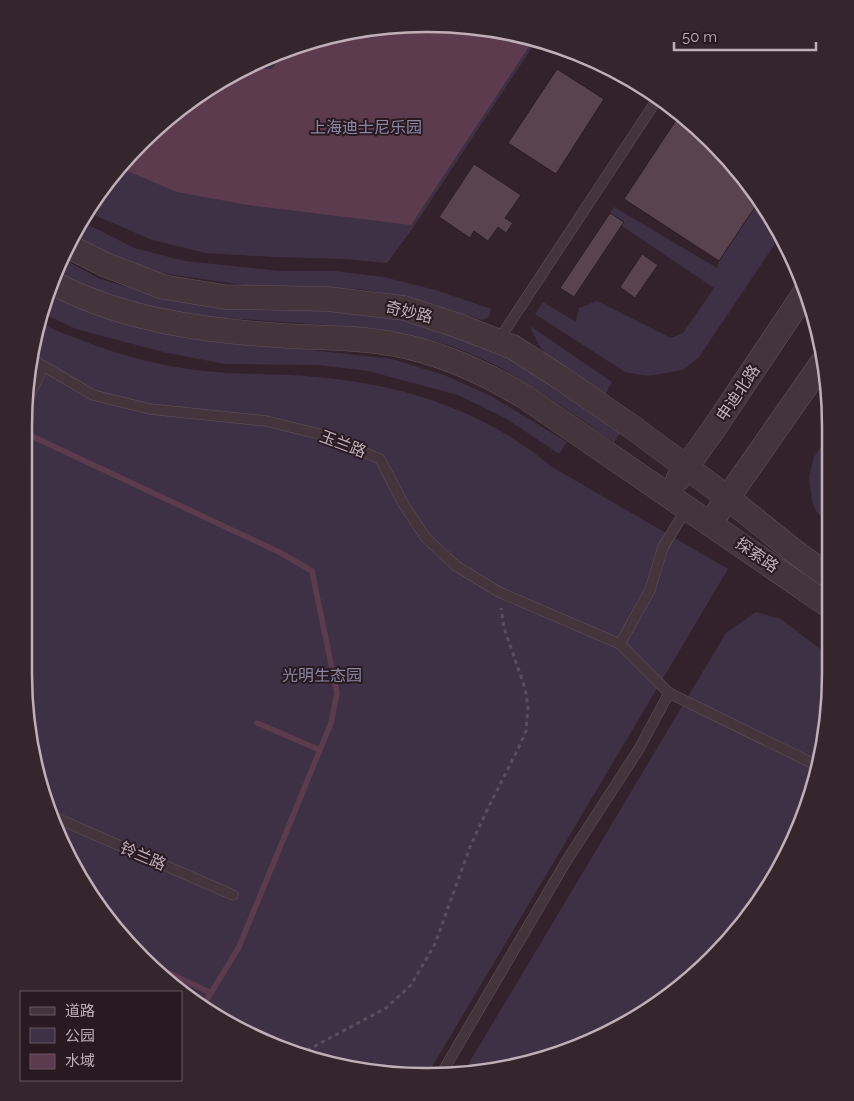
<svg xmlns="http://www.w3.org/2000/svg" width="854" height="1101" viewBox="0 0 854 1101" font-family="Raleway,'Noto Sans SC',sans-serif">
	<style>
		.green { fill: #3f3145 }
		.water { fill: #5d3b4e }
		.lines { fill: none; stroke-linecap: round; stroke-linejoin: round }
		.stream { stroke: #5d3b4e; stroke-width: 5.5 }
		.building { fill: #58434e; stroke: #2b1c24 }
		.service-casing { stroke: #62525b; stroke-width: 11 }
		.tertiary-casing { stroke: #62525b; stroke-width: 25 }
		.path { stroke: #5d4c5c; stroke-width: 3; stroke-dasharray: 4 4; stroke-linecap: butt }
		.service { stroke: #44353d; stroke-width: 10 }
		.tertiary { stroke: #44353d; stroke-width: 24 }
		.labels { text-anchor: middle; dominant-baseline: central; stroke-width: 4; stroke-linejoin: round; paint-order: stroke }
		.park-label { font-size: 16px; fill: #8b88a5; stroke: #291a22 }
		.street-label { font-size: 16px; fill: #c1afb8; stroke: #291a22 }
		.rim { fill: none; stroke: #c1afb8; stroke-width: 2.5 }
	</style>
	<rect width="100%" height="100%" fill="#33222b"/>
	<!-- green -->
	<g class="green">
		<path d="M453,25L537,40L412,229L387,263L345,259L274,257L206,253L152,240L90,213L107,181L161,124L225,78L297,45L374,27Z"/>
		<path d="M759,201L776,225L781,235L699,357L683,370L648,376L625,372L535,314L543,302L576,322L579,308L597,301L671,338L683,333L714,288L622,226L624,222L610,213L614,207L717,268L719,261Z"/>
		<path d="M85,223L134,248L185,261L281,271H334L383,277L439,291L491,309L489,317L482,320L394,295L360,289L251,286L146,271L74,243Z"/>
		<path d="M65,260L100,279L175,301L381,313L428,326L501,353L534,370L620,433L614,442C553,401 495,354 422,338C367,326 311,324 256,320C223,318 190,317 158,310C123,302 89,289 58,273Z"/>
		<path d="M47,294L80,308L284,347L392,359L444,375L489,395L567,442L559,454L507,419L458,395L368,371L318,365L225,364L163,352L76,329L42,313Z"/>
		<path d="M40,323C88,345 135,361 188,369C222,374 255,374 290,375C386,380 477,404 552,467L728,569L426,1077L323,1064L226,1023L142,959L78,876L38,779L24,674L25,401Z"/>
		<path d="M530,326L612,382L604,397L548,357L539,345Z"/>
		<path d="M829,435L827,522L816,511L812,501L809,477L814,457Z"/>
		<path d="M756,612L781,619L824,652L823,752L799,829L762,898L712,959L629,1023L532,1063L463,1073L726,633Z"/>
	</g>
	<!-- water -->
	<path class="water" d="M453,25L534,39L411,225L248,205L177,192L120,168L161,124L225,78L246,69H273L278,54L297,45L374,27Z"/>
	<g class="lines">
		<!-- stream -->
		<g class="stream">
			<path d="M25,433L279,552L312,571L337,693L331,723L239,947L203,1006"/>
			<path d="M257,723L320,750"/>
			<path d="M144,961L211,993"/>
		</g>
	</g>
	<!-- building -->
	<g class="building">
		<path d="M557,69L604,99L556,174L508,143Z"/>
		<path d="M680,114L730,161L759,201L719,261L624,199Z"/>
		<path d="M474,164L521,195L505,218L513,223L506,233L498,227L488,241L474,231L470,238L439,217Z"/>
		<path d="M610,213L624,222L574,297L560,288Z"/>
		<path d="M642,254L658,265L635,298L620,287Z"/>
	</g>
	<g class="lines">
		<defs>
			<g id="service">
				<path d="M498,341L658,98"/>
				<path d="M33,360L93,395L150,409L266,421L323,435L380,459L404,505L426,538L456,566L499,592L620,644"/>
				<path d="M25,405L43,367"/>
				<path d="M669,693L818,766"/>
				<path d="M54,817L233,895"/>
				<path d="M440,1076L567,860L639,749L669,693L620,644L650,590L663,547L687,508"/>
			</g>
			<g id="tertiary">
				<path d="M72,248L106,265L163,287L225,297L328,299L404,308L459,326L513,347L561,378L632,427L728,498L795,552L826,574"/>
				<path d="M53,283C125,321 207,331 287,336C322,338 358,337 393,344C439,352 485,373 525,397L825,603"/>
				<path d="M678,479L715,427L806,291"/>
				<path d="M718,512L822,363"/>
			</g>
		</defs>
		<!-- service casing -->
		<use href="#service" class="service-casing"/>
		<!-- tertiary casing -->
		<use href="#tertiary" class="tertiary-casing"/>
		<!-- path -->
		<path class="path" d="M300,1054L386,1008L411,985L435,944L470,847L488,808L517,751L526,731L528,707L525,688L504,628L501,608"/>
		<!-- service -->
		<use href="#service" class="service"/>
		<!-- tertiary -->
		<use href="#tertiary" class="tertiary"/>
	</g>
	<g class="labels">
		<!-- park labels -->
		<g class="park-label">
			<text x="366" y="127">上海迪士尼乐园</text>
			<text x="322" y="675">光明生态园</text>
		</g>
		<!-- street labels -->
		<g class="street-label">
			<text transform="translate(409 312) rotate(13)">奇妙路</text>
			<text transform="translate(738 393) rotate(-56)">申迪北路</text>
			<text transform="translate(343 444) rotate(21)">玉兰路</text>
			<text transform="translate(757 555) rotate(35)">探索路</text>
			<text transform="translate(143 856) rotate(23)">铃兰路</text>
		</g>
	</g>
	<!-- crop -->
	<path d="M0 0H854V1101H0ZM426 32H428A394 394 0 0 1 822 426V674A394 394 0 0 1 428 1068H426A394 394 0 0 1 32 674V426A394 394 0 0 1 426 32Z" fill="#35262e" fill-rule="evenodd"/>
	<path class="rim" d="M426 32H428A394 394 0 0 1 822 426V674A394 394 0 0 1 428 1068H426A394 394 0 0 1 32 674V426A394 394 0 0 1 426 32Z"/>
	<!-- legend -->
	<rect x="20" y="991" width="162" height="90" fill="#291a22" stroke="#66565e"/>
	<rect x="30" y="1007" width="25" height="8" fill="#44353d" stroke="#66565e"/>
	<text x="65" y="1016" font-size="15" fill="#c1afb8">道路</text>
	<rect x="30" y="1028" width="25" height="15" fill="#3f3145" stroke="#66565e"/>
	<text x="65" y="1041" font-size="15" fill="#c1afb8">公园</text>
	<rect x="30" y="1054" width="25" height="15" fill="#5d3b4e" stroke="#66565e"/>
	<text x="65" y="1066" font-size="15" fill="#c1afb8">水域</text>
	<!-- scale -->
	<path d="M674 42v8h142v-8" fill="none" stroke="#c1afb8" stroke-width="2.5"/>
	<text x="682" y="42" font-size="15" fill="#c1afb8" stroke="#291a22" stroke-width="4" paint-order="stroke">50 m</text>
</svg>
